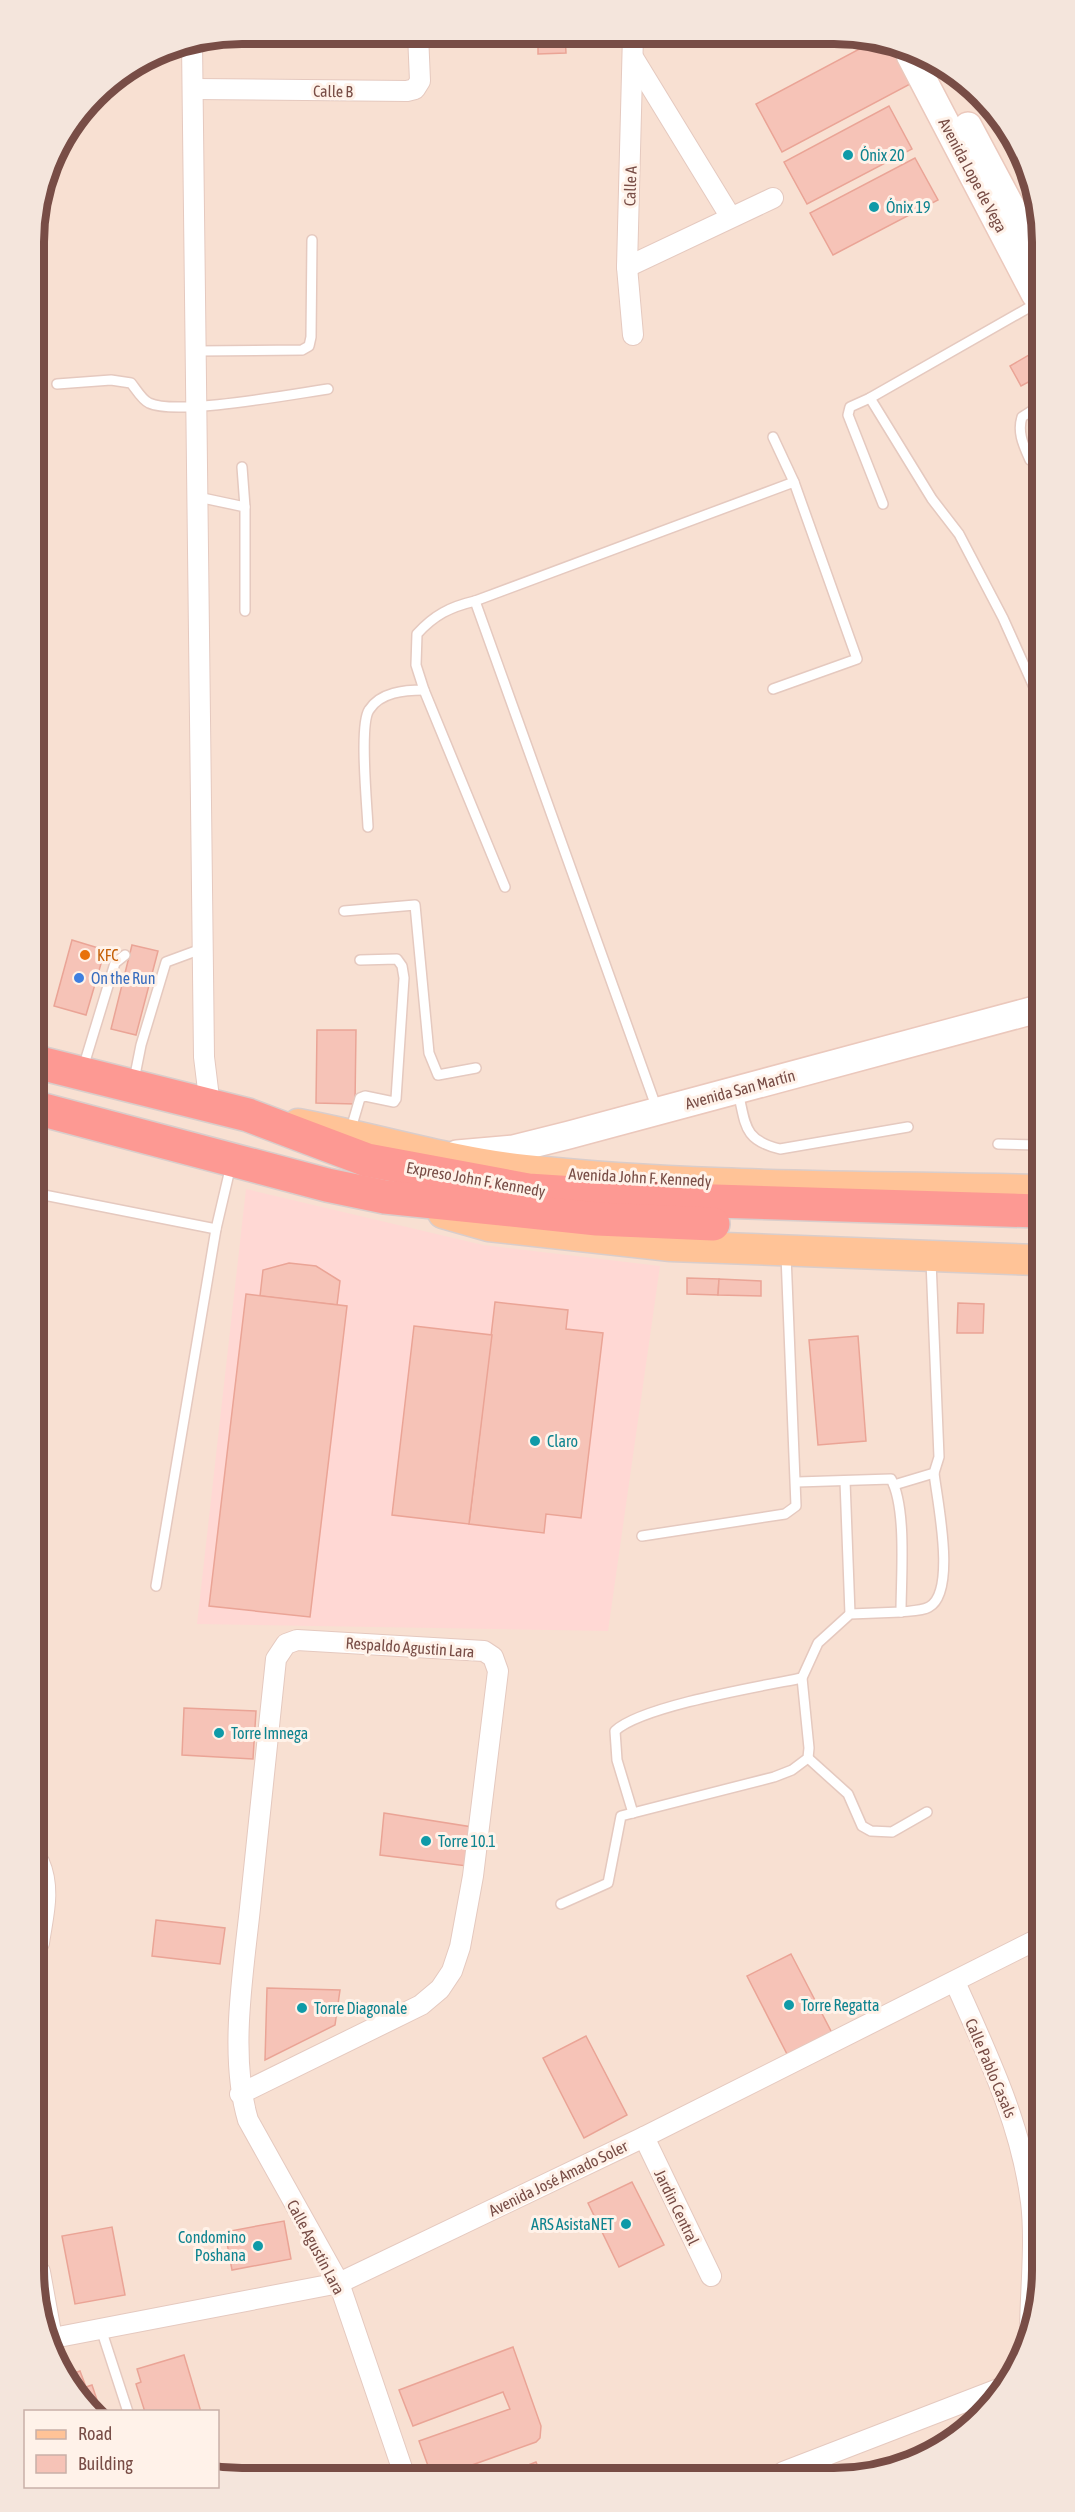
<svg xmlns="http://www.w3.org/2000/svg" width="1075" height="2512" viewBox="0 0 1075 2512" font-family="'Asap Condensed',sans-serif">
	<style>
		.residential { fill: #f8e0d2 }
		.commercial { fill: #ffd8d4 }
		.building { fill: #f6c3b7; stroke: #eaa496; stroke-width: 1.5 }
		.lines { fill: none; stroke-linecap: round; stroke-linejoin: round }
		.lane-casing { stroke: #e5c9bf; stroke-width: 12 }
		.street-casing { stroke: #e5c9bf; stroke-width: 22 }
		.secondary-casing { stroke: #ebc8bc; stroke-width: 30 }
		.primary-casing { stroke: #d9cdcb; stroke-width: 33 }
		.highway-casing { stroke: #d9cdcb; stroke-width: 36 }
		.lane { stroke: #fff; stroke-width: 9 }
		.street { stroke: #fff; stroke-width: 20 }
		.secondary { stroke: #fff; stroke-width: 27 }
		.primary { stroke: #ffc397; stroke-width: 30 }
		.highway { stroke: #fd9993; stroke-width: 33 }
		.culture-dot { fill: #0f9aa8; stroke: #fff2e9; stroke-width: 2 }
		.food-dot { fill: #e8710a; stroke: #fff2e9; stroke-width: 2 }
		.shop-dot { fill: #3f7fe0; stroke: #fff2e9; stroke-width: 2 }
		.labels { text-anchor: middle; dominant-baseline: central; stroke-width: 6; stroke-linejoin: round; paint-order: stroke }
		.street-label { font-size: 16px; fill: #784d46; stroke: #fff2e9 }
		.culture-label { font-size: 16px; fill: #0d838f; stroke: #fff2e9; text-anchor: start }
		.food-label { font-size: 16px; fill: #c56008; stroke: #fff2e9; text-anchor: start }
		.shop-label { font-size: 16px; fill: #366cbe; stroke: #fff2e9; text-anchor: start }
		.rim { fill: none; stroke: #784d46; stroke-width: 8 }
	</style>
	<rect width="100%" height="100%" fill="#feede1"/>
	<!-- residential -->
	<path class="residential" d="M241,33L874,37L971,85L1014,137L1035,188L1042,2284L1026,2350L999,2398L949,2444L887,2472L218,2475V2412L90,2411L40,2324L33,227L54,149L104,85L162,49Z"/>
	<!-- commercial -->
	<path class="commercial" d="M246,1189L483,1245L660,1266L608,1631L197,1624Z"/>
	<!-- building -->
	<g class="building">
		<path d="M538,35H565L566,53L538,54Z"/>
		<path d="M878,39L896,48L914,82L782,152L756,104Z"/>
		<path d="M889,106L912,149L807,204L784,162Z"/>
		<path d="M915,158L938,200L833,255L810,213Z"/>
		<path d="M1034,352L1036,378L1021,386L1010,366Z"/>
		<path d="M72,940L105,950L86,1015L54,1006Z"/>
		<path d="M132,945L158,951L136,1035L111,1029Z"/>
		<path d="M317,1030H356L355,1104L316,1103Z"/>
		<path d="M289,1263L316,1266L340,1281L337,1305L260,1296L263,1270Z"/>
		<path d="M687,1278L719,1279L718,1295L687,1294Z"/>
		<path d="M719,1279L761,1281V1296L718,1295Z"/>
		<path d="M246,1294L347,1306L310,1617L209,1606Z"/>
		<path d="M495,1302L568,1310L566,1329L603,1333L581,1518L546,1514L544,1533L469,1524Z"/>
		<path d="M958,1303L984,1304L983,1333H957Z"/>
		<path d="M414,1326L492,1335L469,1524L392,1515Z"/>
		<path d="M858,1336L866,1441L818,1445L809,1340Z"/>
		<path d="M184,1708L256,1711L253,1759L182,1755Z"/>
		<path d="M384,1813L472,1827L467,1866L380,1855Z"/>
		<path d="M156,1920L225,1928L220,1964L152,1956Z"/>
		<path d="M791,1954L832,2033L788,2056L747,1976Z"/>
		<path d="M267,1988L340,1990L335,2025L265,2060Z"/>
		<path d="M586,2036L627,2115L584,2138L543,2058Z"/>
		<path d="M632,2182L664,2245L619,2267L588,2203Z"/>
		<path d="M284,2221L291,2259L232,2270L225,2232Z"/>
		<path d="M112,2227L125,2295L75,2304L62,2236Z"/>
		<path d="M513,2347L541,2426L540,2438L536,2442L447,2474H431L419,2441L510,2409L503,2392L413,2426L399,2390Z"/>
		<path d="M184,2355L201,2412H145L136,2384L141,2382L137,2369Z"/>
		<path d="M80,2371L86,2387L92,2385L101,2412H90L69,2375Z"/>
		<path d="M912,2454L914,2460L887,2472H869Z"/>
		<path d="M536,2462L541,2474H505Z"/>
	</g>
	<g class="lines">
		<defs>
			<g id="lane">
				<path d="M1035,304L870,398L932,499L959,534L1003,618L1037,694"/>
				<path d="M197,351L302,350L309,346L311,337L312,240"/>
				<path d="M57,384L111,380L131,383C136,389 142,400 149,403C176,416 293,394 328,389"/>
				<path d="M870,398L850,407L848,415L883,504"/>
				<path d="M773,437L794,482"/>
				<path d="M1030,460C1024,446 1017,433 1022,417L1036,408"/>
				<path d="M242,467L245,507"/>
				<path d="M198,497L245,507V611"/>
				<path d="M424,690L505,887"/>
				<path d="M368,827C367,804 359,725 369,710C380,692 405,690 424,690L416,665L417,634C434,615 450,607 475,601"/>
				<path d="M344,911L415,905L429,1053L438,1075L476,1068"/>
				<path d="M83,1068L115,963L125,955"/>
				<path d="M134,1080L141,1045L166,962L204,948"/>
				<path d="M738,1092C746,1125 743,1140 780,1149L908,1127"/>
				<path d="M657,1109L475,601L794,482L857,659L773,689"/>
				<path d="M350,1132L360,1098L365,1096L394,1102L396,1099L404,978L402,966L397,959L360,960"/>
				<path d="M998,1144L1038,1145"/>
				<path d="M44,1195L216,1229"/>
				<path d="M845,1481L850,1614"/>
				<path d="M894,1485L934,1473L939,1457L931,1261"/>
				<path d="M642,1536L785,1514L796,1506L786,1255"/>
				<path d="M156,1586L216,1229L231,1165"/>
				<path d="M901,1612C909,1611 922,1611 929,1607C957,1592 937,1500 934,1473"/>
				<path d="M808,1758L848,1794L862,1826L871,1831L892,1832L927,1812"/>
				<path d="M633,1813L617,1760L615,1731C641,1706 762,1686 802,1678"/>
				<path d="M561,1904L608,1883L621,1816L774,1777L792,1770L808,1758L809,1748L802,1678L818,1643L850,1614L901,1612C901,1578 907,1508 891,1479L797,1482"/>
				<path d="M101,2329L128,2412"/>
			</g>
			<g id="street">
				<path d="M192,43L204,1057L210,1106"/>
				<path d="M634,59L730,216"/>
				<path d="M193,89L407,91L415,89L420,81L418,34"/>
				<path d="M627,267L773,198"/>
				<path d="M633,335L627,267L633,35"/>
				<path d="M39,1862C51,1889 43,1915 39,1943"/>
				<path d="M955,1982C987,2054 1021,2123 1031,2202C1036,2242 1030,2293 1030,2335"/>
				<path d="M240,2094L421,2005L440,1989L452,1971L460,1947L473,1876L498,1671L493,1657L484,1651L297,1640L286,1644L276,1659C267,1742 259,1825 250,1908C243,1974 229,2056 248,2120L339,2283L404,2474"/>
				<path d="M644,2137L711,2276"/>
				<path d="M40,2272L52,2338"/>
				<path d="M48,2339L339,2283L644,2137L1040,1938"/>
				<path d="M783,2472L1006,2386"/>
			</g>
			<g id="secondary">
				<path d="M910,55L1035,294"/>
				<path d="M968,126L1035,252"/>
				<path d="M457,1154L513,1149L569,1135L1038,1009"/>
			</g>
			<g id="primary">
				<path d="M298,1124C374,1138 450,1162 525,1170C694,1188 869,1186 1038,1190"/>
				<path d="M443,1213L489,1226L671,1246L1038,1260"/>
			</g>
			<g id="highway">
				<path d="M36,1062L248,1115L367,1160L528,1190L683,1200L1038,1211"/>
				<path d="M36,1108L327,1185L385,1197L597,1219L713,1224"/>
			</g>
		</defs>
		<!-- lane casing -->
		<use href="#lane" class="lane-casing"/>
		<!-- street casing -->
		<use href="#street" class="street-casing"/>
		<!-- secondary casing -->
		<use href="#secondary" class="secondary-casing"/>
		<!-- primary casing -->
		<use href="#primary" class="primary-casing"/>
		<!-- highway casing -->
		<use href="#highway" class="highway-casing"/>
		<!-- lane -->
		<use href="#lane" class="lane"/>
		<!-- street -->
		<use href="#street" class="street"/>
		<!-- secondary -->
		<use href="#secondary" class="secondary"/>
		<!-- primary -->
		<use href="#primary" class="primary"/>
		<!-- highway -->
		<use href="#highway" class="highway"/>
	</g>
	<!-- markers -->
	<g class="culture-dot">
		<circle cx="848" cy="155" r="6"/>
		<circle cx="874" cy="207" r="6"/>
		<circle cx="535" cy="1441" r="6"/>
		<circle cx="219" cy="1733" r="6"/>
		<circle cx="426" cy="1841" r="6"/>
		<circle cx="789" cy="2005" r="6"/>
		<circle cx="302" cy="2008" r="6"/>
		<circle cx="626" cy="2224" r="6"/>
		<circle cx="258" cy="2246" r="6"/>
	</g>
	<circle class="food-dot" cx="85" cy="955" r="6"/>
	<circle class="shop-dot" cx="79" cy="978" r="6"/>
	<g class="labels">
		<!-- street labels -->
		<g class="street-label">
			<text transform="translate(333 91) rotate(1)">Calle B</text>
			<text transform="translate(973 175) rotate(62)">Avenida Lope de Vega</text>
			<text transform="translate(630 186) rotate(-88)">Calle A</text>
			<text transform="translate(740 1089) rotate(-15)">Avenida San Martín</text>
			<text transform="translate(640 1177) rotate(3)">Avenida John F. Kennedy</text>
			<text transform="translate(476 1179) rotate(10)">Expreso John F. Kennedy</text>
			<text transform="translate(410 1647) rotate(4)">Respaldo Agustin Lara</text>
			<text transform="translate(991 2068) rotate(67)">Calle Pablo Casals</text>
			<text transform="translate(558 2178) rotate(-26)">Avenida José Amado Soler</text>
			<text transform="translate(677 2207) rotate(64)">Jardin Central</text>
			<text transform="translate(316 2247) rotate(62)">Calle Agustín Lara</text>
		</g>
		<!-- culture labels -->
		<g class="culture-label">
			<text x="860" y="155">Ónix 20</text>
			<text x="886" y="207">Ónix 19</text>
			<text x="547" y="1441">Claro</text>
			<text x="231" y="1733">Torre Imnega</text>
			<text x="438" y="1841">Torre 10.1</text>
			<text x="801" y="2005">Torre Regatta</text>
			<text x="314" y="2008">Torre Diagonale</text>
			<text x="614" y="2224" text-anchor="end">ARS AsistaNET</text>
			<text x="246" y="2237" text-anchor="end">Condomino<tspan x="246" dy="18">Poshana</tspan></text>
		</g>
		<!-- food labels -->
		<g class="food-label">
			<text x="97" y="955">KFC</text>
		</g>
		<!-- shop labels -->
		<g class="shop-label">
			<text x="91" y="978">On the Run</text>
		</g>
	</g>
	<!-- crop -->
	<path d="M0 0H1075V2512H0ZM242 44H834A198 198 0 0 1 1032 242V2270A198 198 0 0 1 834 2468H242A198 198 0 0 1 44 2270V242A198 198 0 0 1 242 44Z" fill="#f4e5dc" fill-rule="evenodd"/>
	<path class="rim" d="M242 44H834A198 198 0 0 1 1032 242V2270A198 198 0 0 1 834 2468H242A198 198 0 0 1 44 2270V242A198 198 0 0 1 242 44Z"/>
	<!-- legend -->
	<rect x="24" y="2410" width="195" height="78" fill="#fff2e9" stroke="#c9b0a8" stroke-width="1.5"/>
	<rect x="36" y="2430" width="30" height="9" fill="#ffc397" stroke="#c9b0a8" stroke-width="1.5"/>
	<text x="78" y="2440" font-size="18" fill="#784d46">Road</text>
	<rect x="36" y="2455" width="30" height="18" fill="#f6c3b7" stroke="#c9b0a8" stroke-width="1.5"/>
	<text x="78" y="2470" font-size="18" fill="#784d46">Building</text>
</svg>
